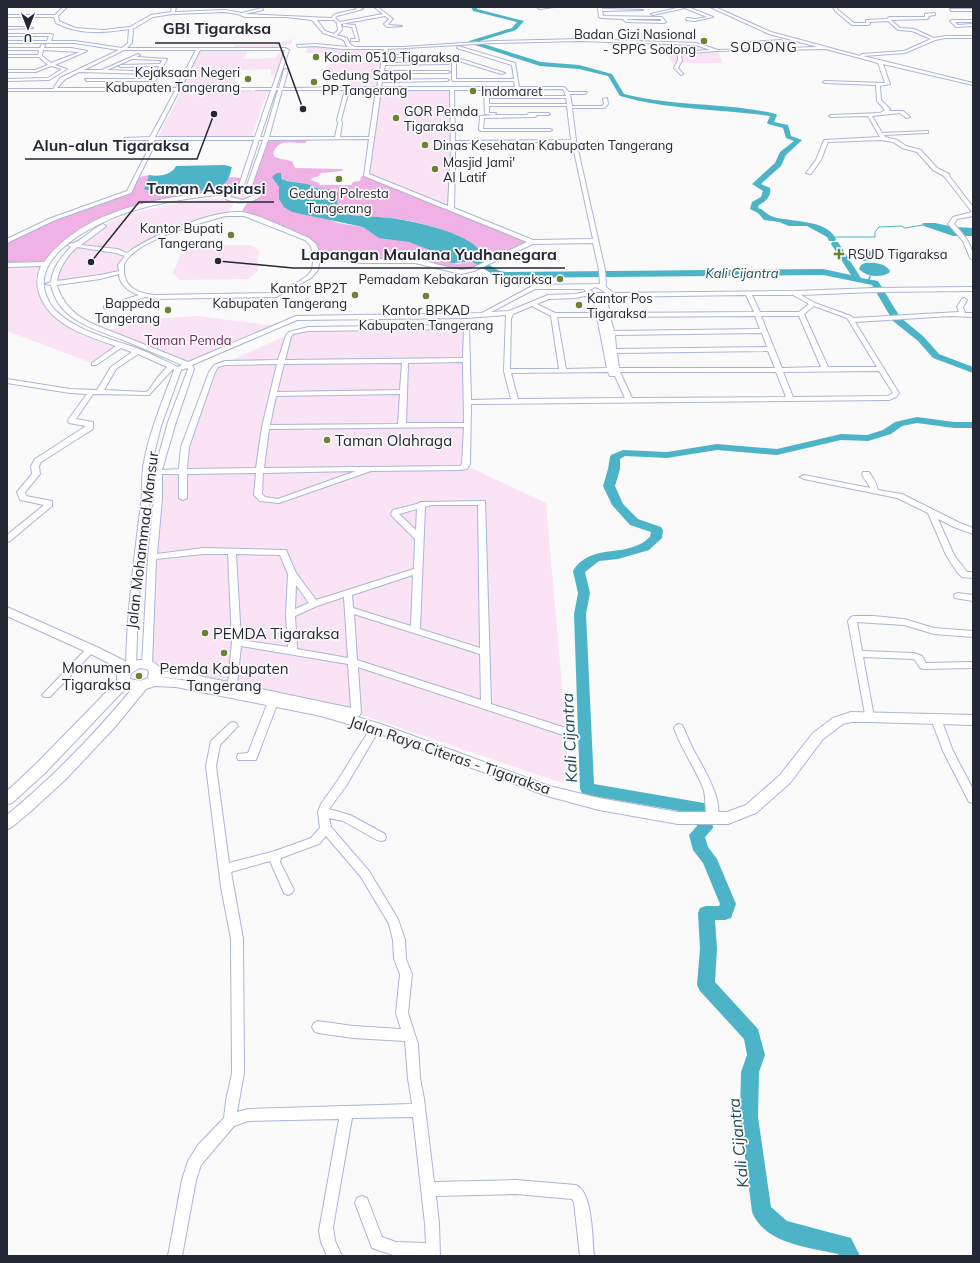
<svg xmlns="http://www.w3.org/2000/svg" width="980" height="1263" viewBox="0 0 980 1263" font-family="Mulish,sans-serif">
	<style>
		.green { fill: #f9e3f5; fill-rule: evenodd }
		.forest { fill: #f0b1e4; fill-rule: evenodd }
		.water { fill: #4db4c8 }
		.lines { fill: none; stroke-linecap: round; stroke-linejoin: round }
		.stream-far1 { stroke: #4db4c8; stroke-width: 1 }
		.stream { stroke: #4db4c8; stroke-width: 1.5 }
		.river { fill: #4db4c8; fill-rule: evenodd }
		.minor-casing { stroke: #abb5d6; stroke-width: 2 }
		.major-casing { stroke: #abb5d6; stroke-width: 2 }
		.minor { fill: #fff; fill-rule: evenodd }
		.major { fill: #fff; fill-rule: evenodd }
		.poi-dot { fill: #6c8233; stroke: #fafafa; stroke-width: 1.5 }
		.labels { text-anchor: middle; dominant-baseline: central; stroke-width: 3.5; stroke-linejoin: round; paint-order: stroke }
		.far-poi-label { font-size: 13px; fill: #242734; stroke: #fafafa; text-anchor: start }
		.far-water-label { font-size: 13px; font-style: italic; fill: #1f4d56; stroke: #fafafa }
		.far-park-label { font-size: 13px; fill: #6a2362; stroke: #fafafa }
		.far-quarter-label { font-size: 14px; letter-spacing: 1px; fill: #242734; stroke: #fafafa }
		.poi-label { font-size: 15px; fill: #242734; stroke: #fafafa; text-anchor: start }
		.street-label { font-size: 15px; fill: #242734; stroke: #fafafa }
		.water-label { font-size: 16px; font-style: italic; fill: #1f4d56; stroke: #fafafa }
		.leader { fill: none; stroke: #242734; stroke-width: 1.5 }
		.callout-dot { fill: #242734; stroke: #fafafa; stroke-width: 1.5 }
		.callout-label { font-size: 16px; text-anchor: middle; font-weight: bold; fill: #242734; stroke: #fafafa; stroke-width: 3.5; stroke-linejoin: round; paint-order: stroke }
	</style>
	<rect width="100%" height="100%" fill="#fafafa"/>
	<!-- green -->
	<g class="green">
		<path d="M293,39L291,44L281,46L278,49L287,50L278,75H271V69L240,70L230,89L179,90L198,50H233L234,45H272ZM247,51H279L280,52L275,58L244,59Z"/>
		<path d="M662,43L701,45L711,50L718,51L722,63H672Z"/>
		<path d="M312,45L342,48L385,49L378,89H347L349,75L327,74L332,53H306L307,48H301Z"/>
		<path d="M380,90H451L453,124L451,209L369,175Z"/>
		<path d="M181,92H267L252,136L158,137Z"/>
		<path d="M254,190L258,193L253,199L235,201L230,210L226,214L160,235L136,249L119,251L129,255L120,272L53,283C55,268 59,266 69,255C74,249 79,242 85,237C113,212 191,198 228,198L234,191Z"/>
		<path d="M194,245H250L259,250L257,271L249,279L180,280L173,273L182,251Z"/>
		<path d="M44,264L40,285L54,313L80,330L120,345L92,363L7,331V265Z"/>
		<path d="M198,316L275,326L188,365L106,331L148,319Z"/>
		<path d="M461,327L469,330L467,466L546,503L566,732L568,776V780L563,782L556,781L356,713L232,686L156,674L147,664L158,472H183V458L215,367L225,363L297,331Z"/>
	</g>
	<!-- forest -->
	<g class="forest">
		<path d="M266,138H307L306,143C291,144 278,137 273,154L275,157L281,159L292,161L295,168L343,169L342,171L321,173L319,176L312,178L311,180L319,183L320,185H351L353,182L360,181L361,177L366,175L532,242L472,270L461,272L415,261L381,262L317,256L313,244L298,233L245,214L242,211L248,201L256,198L257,192L248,189ZM281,173L283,180L308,184L316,188L333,190L338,192L337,210L345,214C360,217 375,216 390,218C418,221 465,232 483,254L480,260L458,264L442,260L435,252L418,245L400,239L379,237L363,227L338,223L279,199V187Z"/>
		<path d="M149,175L144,189L223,185L229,177L244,178L240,189L180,198L129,210L83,230L44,264L7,265V241L31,228L129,192L135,178Z"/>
	</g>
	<!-- water -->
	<g class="water">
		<path d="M225,165L232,167C230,173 229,180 224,184C215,193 156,194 144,189L149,175C158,177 172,175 176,166Z"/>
		<path d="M277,173H281L282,179L287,181L308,184L316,188L335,190L338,192L337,210L345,214C362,217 380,216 397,219C417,222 480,235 483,258L468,262L452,263L442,260L435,252L409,242L379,238L363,227L292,212L284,207L279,199V187L272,177Z"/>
		<path d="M924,223H935L954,227L973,228V236H953L924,226L922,224Z"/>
		<path d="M865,249L879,255L878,259L864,261L850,256L849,253L854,250Z"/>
		<path d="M865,263C874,262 885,263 890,271L889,273C880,278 866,277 859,269L861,265Z"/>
	</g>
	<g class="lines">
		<!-- stream-far1 -->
		<path class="stream-far1" d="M831,237H875V232L879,227L901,226L905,228L923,225"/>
		<!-- stream -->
		<path class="stream" d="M868,282L870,276"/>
		<!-- river -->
		<g class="river">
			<path d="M471,7H477V9L524,21L516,30L477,42L541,62L579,65L612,74L624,94C674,107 726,102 776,114L777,115L774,122L788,125L791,136L802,140L786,155L781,166L761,184L770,188C772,196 765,202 759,205L758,208C765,210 766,214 771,216C789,223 826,218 836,239L835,241H829L827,237L807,226H789L779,222L764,220L758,213L750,209L752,202L761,197L763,191L752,184L775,163L780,152L794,141L786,138L783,128L768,124L767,123L770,116C720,109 668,110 620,96L608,76L579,69L540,66L469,43V41L512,28L517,22L473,11Z"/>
			<path d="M832,242H838L861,278L878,281L900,317L924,337L939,354L973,367V373L933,358L918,341L893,321L872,285L823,275L506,278L494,275L471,261L475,258L478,259L500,271L506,272L823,269L851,275L831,244Z"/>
			<path d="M917,417L954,422H973V428H954L917,423L902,426L891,434L868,441L841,440L777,455L717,450L667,458L625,456L620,459V469L615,486L623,504L638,519L661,527L663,530L662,538L649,550L618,559L599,561L585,572L590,593L586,614L594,784L704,803L709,805L712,809L713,828L705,837L708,847L717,859L736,904L731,918L725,920H715L717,949L715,982L758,1029L765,1055L759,1072L758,1117L771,1207L787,1221L851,1238L860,1256H839L838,1254C808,1247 765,1244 752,1212L740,1117L741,1072L747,1055L744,1039L700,991L697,985L700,949L698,913L700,908L706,906H719L720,904L703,863L693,850L689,835L697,826V814L587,795L582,793L580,789L574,614L578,593L573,571C589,545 617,556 640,544C644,543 647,539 650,537L651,532L630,525L612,505L603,486L608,469L610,457L611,455L623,450L667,452L717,444L777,449L841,434L867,435L883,430L895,422Z"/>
		</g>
		<defs>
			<g id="minor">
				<path d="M63,7H67L58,16L59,21L75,28L103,30L130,27L151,15L171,12L172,7H176L175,12L225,10L242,13L262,8L263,10L244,14L331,18L335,14L357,9L354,7H359L363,9L337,16L335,18L340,22L383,14L374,7H378L393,19L388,24L389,25L402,26L387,27L384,24L389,19L385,16L341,24L342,30L337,35L347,38L350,44L355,47H403L494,41L580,39L696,43L718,50L818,47L769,34L710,7H715L771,32L860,56L862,54L904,51L931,39L912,31L898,30L888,21L869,22L870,24L868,25H852L835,11L833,7H837V9L854,23H866V20L887,19L889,17H925V14L935,13V15L928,16L929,18L927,19L891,20L900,28L914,29L934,38L945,36H973V38H945L935,40L905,53L863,56L973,83V85L883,64L890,84L880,86L881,100L890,109L889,111H903L910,117L906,118L900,113L872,116L882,133L928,131V133H926L884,135L885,137L897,140L906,146L921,150L937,168L949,174L950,177L973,207V216L957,219L954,224C964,235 973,244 973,260L970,258L963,241L948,224L953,217L972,212L944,176L933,170L917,152L902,148L893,142L881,140L828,142L821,160L811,174L806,173L816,160L824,140L880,137L868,116L831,117L829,116L831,115L880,113L885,110L877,101L876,85L825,83L823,82L825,81L885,83L878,63L826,49L715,51L681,54L682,60L678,68L683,74L681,75L674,68L678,60V52L710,50L696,45L580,41L494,43L388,49L387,55H448L505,73L501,74L456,60V79H514L512,65L457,48L458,46L515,63L519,87H564L569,92H587L585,94H570L572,106H602L604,104L603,99L607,98L608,104L605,108H572L576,141L605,270L606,287L613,293L795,291L874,288L973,287V291L874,292L801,295L815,303L851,316L853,318L959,312L957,307L962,299L964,298L967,300L963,307L965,313H973V317L951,316L855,322L899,393L896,397L889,400L471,404L470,464L467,469L460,470L371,471L279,503L260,501L254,495L256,473L187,474V498L183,500L179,498V474H162V499L157,554L203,548L286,550L296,573L316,600L414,569L415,539L392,516L391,514L393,510L417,504L421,502L485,501L491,704L569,729L571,732L569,735L566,736L358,667L361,713L359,716L356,717L190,680L153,676L151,674L153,672L156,671L190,674L228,682L232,642L228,554H203L156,559L152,664L147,667L142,664L148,557L154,499V472L168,422L188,369L187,368L181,370L161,426L151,466L150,499L138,605L136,667L131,670L128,669L126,667C127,612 134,559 141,504C143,490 141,476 144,462C150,430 163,400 174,370L173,369L149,395L93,394L76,419L93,422V429L41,462L39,466L40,474L25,492L26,496L52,501V506L10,541L7,542V535L44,505L20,500L17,492L32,474L31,466L35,459L86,426L69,423L68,420L87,394L70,393L7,383V379L70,389L97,390L111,367L132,352L121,348L96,365H92V363L116,346C87,336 49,325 39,293C36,283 37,275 41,266L7,267V263L44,262C86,206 166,197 230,190L238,188L254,140H154L152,150L131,193L55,220L7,243V239L51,218L127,191L148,150L149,140H125L123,139L125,138L150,137L175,91H7V89H53L60,78L119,50L75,43H7V41H47L49,36H7V34H51L53,35L51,41H75L122,48L128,43L129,29C104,33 79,35 56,23L54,17H7V15H55ZM225,12L238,14L245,17H286L312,20L323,33L344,40L346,45L348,47L315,44L297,45L298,47L315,46L343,49H384L377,87L283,88L288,70L286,69L284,70L279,88H276L289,50L285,48H127L132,43L133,29L153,17L173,14ZM317,20H334L337,23L338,30L334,34L325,31ZM124,50H196L176,88H57L64,80L79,72L154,74L152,79H85L87,81H155L167,59L137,57L140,55L138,54L102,70H84ZM200,50H285L272,88H181ZM386,57H448L452,59V79L453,81H514L515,87H381L382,82L447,81L449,80L447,79L382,80L384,73H448L450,72L448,71H384L385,65L448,64L450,63L448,62L385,63ZM132,59H133L162,60L160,64L121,65L119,66L121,67L159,66L156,72L107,70ZM563,89L566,96H489L488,90ZM271,90L255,137H155L179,91ZM276,90H278L264,137H260ZM282,90H345L337,120L338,123L335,137H269ZM349,90H376L369,137H340L342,123L341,120ZM381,90H450L451,150L448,206L369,174ZM454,90H484L485,114L494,115L480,116L479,130L481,131H550L552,130L550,129H483L484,118L535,117L537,115H548L550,114L548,113H529L527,115H494L496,113H489V106H567L571,140L455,141ZM489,98H566L567,104H489ZM369,139L364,176L527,242L470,269L461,270L415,259H362L320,255L316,244L309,238C290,230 266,218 247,213C220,206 150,236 127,253L117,249L81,245L105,227L106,226L103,224C91,229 81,243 69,244L68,245L71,247C61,257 53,267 51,282L45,284L51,285C58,320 94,329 123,340C142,348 162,356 182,365L178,367C165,361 152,354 139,349C112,339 77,332 55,310C50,305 47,298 45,292C33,250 108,217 139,209C167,201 197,197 226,194L224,196L226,199C237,204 251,204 261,196V193L256,189L251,188L268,140ZM259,140H263L246,188H243ZM572,142L593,239L533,240L454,208L455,167H472L475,165L472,163H455V143ZM240,191H253L255,195L243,200L230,197L233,193ZM226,216H244L305,240L310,245L314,255L312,270L307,276L298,282L275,293L155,295C144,294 128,290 125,277C124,275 124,268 124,265C132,241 203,222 226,216ZM593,243L599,270L600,284L534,285L482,313L296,316L188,362C168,354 148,346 128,338C98,325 69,321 57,286V285L100,279L119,274C119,285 130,292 139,295L104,306V308L106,309L146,297L155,299L276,297L311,278L318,270L320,258L362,263H415L461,274L474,271L533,244ZM77,247L116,253L125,256L118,265L119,271L100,275L57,281C59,268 67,256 77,247ZM595,287L598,288L606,293H595L590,290ZM535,289H584L586,292L575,294L548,295L509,311L491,312ZM590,295L593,296L596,313H555L537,304L549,299L575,298ZM746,295L754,312L610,313L606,297ZM752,295H793L809,304L799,312H760ZM532,306L551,316L559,369H510L511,319L513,314ZM814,306L847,318L877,367H828L804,314ZM506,315L504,371L511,399L471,400L469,327L461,325L308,327L289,332L286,335L278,360L225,361L214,365L209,372L181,447L179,469L162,470L176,422L194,369L192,365L297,320L467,318ZM755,316L760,329L614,331L610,317ZM761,316H799L821,367L782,368ZM557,317H597L607,368L566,369ZM464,329L463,358L285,360L291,337L293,334L308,331ZM762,333L767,347L616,349L615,335ZM768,351L775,368H619L617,353ZM138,354L167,367L158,377L148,391L146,392L104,390L116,369ZM463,362L464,423H406L408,363ZM402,363L400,390L277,392L284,364ZM277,364L262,427L256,468L187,469L189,447L215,372L218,367L226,365ZM879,371L893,393L888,396L793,397L783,372ZM608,372L610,376H615L625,398L518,399L511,373ZM620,372H776L786,397L632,398ZM400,394L398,424L270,425L276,396ZM464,427L462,464L460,466L264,468L269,429ZM356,471L278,499L265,497L262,494L263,473ZM432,505H478L480,648L420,629L425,507ZM417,509L416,530L399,514ZM236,554L280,555L288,574L286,615L288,647L241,640ZM413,575L411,626L353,608L352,595ZM296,585L309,603L295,609ZM344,597L348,658L297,649L295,616L317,606ZM354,614L480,654L481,700L357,660ZM241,646L348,664L351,708L237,684Z"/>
				<path d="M540,7H554L540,9L538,8Z"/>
				<path d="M598,7H602V9L643,10L602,11L603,16L662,17L666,22L664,23L626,22L623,19L601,18L599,17ZM627,19H661V21L628,20Z"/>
				<path d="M681,7H688L713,17L695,21L686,20L687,18L695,19L707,17L685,8L653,15L651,14Z"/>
				<path d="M950,9H973V11H951Z"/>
				<path d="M952,20H973V22H955L958,25L973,24V26L956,27L950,21Z"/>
				<path d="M343,24L355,25L359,41H351V39H356L352,27L343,26Z"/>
				<path d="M7,27H31L33,28L7,29Z"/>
				<path d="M781,40L788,44V46H786L780,42L752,43L750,42Z"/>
				<path d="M42,44L45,45L44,48H71L87,51L55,65L67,69L49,80L7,81V79L48,78L62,69L51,66L36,72H7V70H35L48,65L39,57H7V55H38L39,50H7V48H40ZM43,50L80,52L51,63L42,56Z"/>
				<path d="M863,472H869C873,479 876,481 878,490L902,494L960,523L973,528V534L954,527L938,519L954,555L967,572H973V578L962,577L957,572L946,555L928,513L897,498L804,479L800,477L804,475L870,488C868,482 864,480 862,474Z"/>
				<path d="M958,593L973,595V601L955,598L954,596L955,594Z"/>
				<path d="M854,616H873L904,619L934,628L973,631V637L934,634L904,625L857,622L862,651L914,653L922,656L926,663L973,662V668L923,669L920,668L915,660L913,659L863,657L874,717L872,720H866L848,621L851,617Z"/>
				<path d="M91,646L96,649L94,651L50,697H44L42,695L44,693L88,647Z"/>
				<path d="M273,699L276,700L278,702L256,760H238L237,757L238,754L248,753L268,702L270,700Z"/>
				<path d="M936,715L939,716L941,719L953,751L973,789V803L969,802L943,751L931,719L933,716Z"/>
				<path d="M233,722L236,723L238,726L220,745L216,766L229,863L275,851L311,838L320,828L318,812L321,804L338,780L373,724H379L381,727L379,730L346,786L329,809L350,815L385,834L386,837L385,840L381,841L377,840L343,821L329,818L331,827L369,871L398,919L405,940L406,959L412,974L408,1013L418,1044L420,1078L424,1099L434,1182L516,1180L576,1185C593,1192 592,1239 594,1256H580L574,1202L572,1199L516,1194L436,1196L439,1224L440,1256H396L372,1248L355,1203L357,1198L362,1196L367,1198L382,1237L396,1242L426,1243L425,1224L413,1117L352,1118L333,1227L335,1241L342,1256H327L321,1242L319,1231L339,1119L248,1121L234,1126L201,1165L196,1180L182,1256H168L182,1180L188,1161L198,1145L224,1118L226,1101L232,1073L231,939L221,887L206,766L211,741L230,723ZM326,836L361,877L389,924L393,940L394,959L400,974L396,1013L401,1029L353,1026L318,1021L314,1023L312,1027L314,1031L318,1033L353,1038L405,1041L408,1078L412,1104L248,1109L237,1112L244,1073L243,939L231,872L270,861L284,893L288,895L292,893L294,890L280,862L281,858L319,844Z"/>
				<path d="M679,724L682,725C686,733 689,741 693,749C702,766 726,802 716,822L712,823L708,822C704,813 707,798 703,788C695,767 681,749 674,728L676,725Z"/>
			</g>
			<path id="major" d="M7,607L99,648L129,663C141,658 154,658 161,670L160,677L176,679L321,706L381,724L549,786L599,798L678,812H727L746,805L780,775L813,733L833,718L851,712L973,715V725L869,722H851L843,724L823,739L790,783L756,813L728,824H678L599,810L547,796L372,731L321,716L176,687L155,686L146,689L115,727L66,779L30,812L12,827L7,829V815C53,777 94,735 132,689L126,688L45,773L12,803L7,804V791L35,765L117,681V675L120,669L91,654L7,616ZM140,668L146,669L149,671L148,678L140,681L130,679L131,673Z"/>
		</defs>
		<!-- minor casing -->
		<use href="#minor" class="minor-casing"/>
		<!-- major casing -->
		<use href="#major" class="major-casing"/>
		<!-- minor -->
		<use href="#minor" class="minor"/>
		<!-- major -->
		<use href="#major" class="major"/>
	</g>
	<!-- markers -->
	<g class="poi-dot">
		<circle cx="704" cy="41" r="4"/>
		<circle cx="316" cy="57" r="4"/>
		<circle cx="248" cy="79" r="4"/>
		<circle cx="314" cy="82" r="4"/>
		<circle cx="473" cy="91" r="4"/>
		<circle cx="396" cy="118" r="4"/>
		<circle cx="425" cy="145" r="4"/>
		<circle cx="435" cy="169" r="4"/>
		<circle cx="339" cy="179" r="4"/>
		<circle cx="231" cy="235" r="4"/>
		<path d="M837 248h4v4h4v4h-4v4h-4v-4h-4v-4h4z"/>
		<circle cx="560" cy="279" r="4"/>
		<circle cx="355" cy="295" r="4"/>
		<circle cx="426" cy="296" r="4"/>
		<circle cx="579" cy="305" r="4"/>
		<circle cx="168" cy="310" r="4"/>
		<circle cx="327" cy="440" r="4"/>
		<circle cx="205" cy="633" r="4"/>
		<circle cx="224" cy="653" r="4"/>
		<circle cx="139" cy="676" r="4"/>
	</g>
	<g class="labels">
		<!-- far-poi labels -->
		<g class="far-poi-label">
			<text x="696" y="34" text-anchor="end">Badan Gizi Nasional<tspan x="696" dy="15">- SPPG Sodong</tspan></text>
			<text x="324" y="57">Kodim 0510 Tigaraksa</text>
			<text x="240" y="72" text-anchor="end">Kejaksaan Negeri<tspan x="240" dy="15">Kabupaten Tangerang</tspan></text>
			<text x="322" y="75">Gedung Satpol<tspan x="322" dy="15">PP Tangerang</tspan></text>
			<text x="481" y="91">Indomaret</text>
			<text x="404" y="111">GOR Pemda<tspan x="404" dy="15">Tigaraksa</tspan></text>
			<text x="433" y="145">Dinas Kesehatan Kabupaten Tangerang</text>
			<text x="443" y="162">Masjid Jami'<tspan x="443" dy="15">Al Latif</tspan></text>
			<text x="339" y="193" text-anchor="middle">Gedung Polresta<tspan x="339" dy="15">Tangerang</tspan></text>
			<text x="223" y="228" text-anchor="end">Kantor Bupati<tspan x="223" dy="15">Tangerang</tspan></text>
			<text x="848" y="254">RSUD Tigaraksa</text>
			<text x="552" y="279" text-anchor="end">Pemadam Kebakaran Tigaraksa</text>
			<text x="347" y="288" text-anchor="end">Kantor BP2T<tspan x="347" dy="15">Kabupaten Tangerang</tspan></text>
			<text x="587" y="298">Kantor Pos<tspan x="587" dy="15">Tigaraksa</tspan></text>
			<text x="160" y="303" text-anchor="end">Bappeda<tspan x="160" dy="15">Tangerang</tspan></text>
			<text x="426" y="310" text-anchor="middle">Kantor BPKAD<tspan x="426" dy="15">Kabupaten Tangerang</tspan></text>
		</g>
		<!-- far-water labels -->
		<g class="far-water-label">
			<text x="742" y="273">Kali Cijantra</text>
		</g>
		<!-- far-park labels -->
		<g class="far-park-label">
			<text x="188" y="340">Taman Pemda</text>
		</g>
		<!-- far-quarter labels -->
		<g class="far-quarter-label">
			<text x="764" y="47">SODONG</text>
		</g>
		<!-- poi labels -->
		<g class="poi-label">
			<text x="335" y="440">Taman Olahraga</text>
			<text x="213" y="633">PEMDA Tigaraksa</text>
			<text x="131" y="667" text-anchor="end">Monumen<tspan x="131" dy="17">Tigaraksa</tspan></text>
			<text x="224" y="668" text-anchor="middle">Pemda Kabupaten<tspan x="224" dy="17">Tangerang</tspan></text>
		</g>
		<!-- street labels -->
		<g class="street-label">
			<text transform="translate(142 540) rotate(-83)">Jalan Mohammad Mansur</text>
			<text transform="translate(450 755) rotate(19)">Jalan Raya Citeras - Tigaraksa</text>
		</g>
		<!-- water labels -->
		<g class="water-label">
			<text transform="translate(569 738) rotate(-93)">Kali Cijantra</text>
			<text transform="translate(738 1143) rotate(-96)">Kali Cijantra</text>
		</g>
	</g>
	<!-- callouts -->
	<path class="leader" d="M303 109L279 43H155M214 114L197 159H25M91 262L139 202H274M218 261L293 268H565"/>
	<g class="callout-dot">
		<circle cx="303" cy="109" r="4"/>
		<circle cx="214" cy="114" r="4"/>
		<circle cx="91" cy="262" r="4"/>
		<circle cx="218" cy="261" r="4"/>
	</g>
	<g class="callout-label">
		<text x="217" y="34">GBI Tigaraksa</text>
		<text x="111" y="151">Alun-alun Tigaraksa</text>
		<text x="206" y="194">Taman Aspirasi</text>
		<text x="429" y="260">Lapangan Maulana Yudhanegara</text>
	</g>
	<!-- border -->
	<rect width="980" height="1263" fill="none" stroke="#242734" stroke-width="16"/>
	<!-- north arrow -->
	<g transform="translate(28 28) rotate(180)" stroke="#fafafa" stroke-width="3" paint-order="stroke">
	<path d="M0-3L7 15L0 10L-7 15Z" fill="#242734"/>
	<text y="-6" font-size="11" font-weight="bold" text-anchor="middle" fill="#242734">U</text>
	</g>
</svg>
